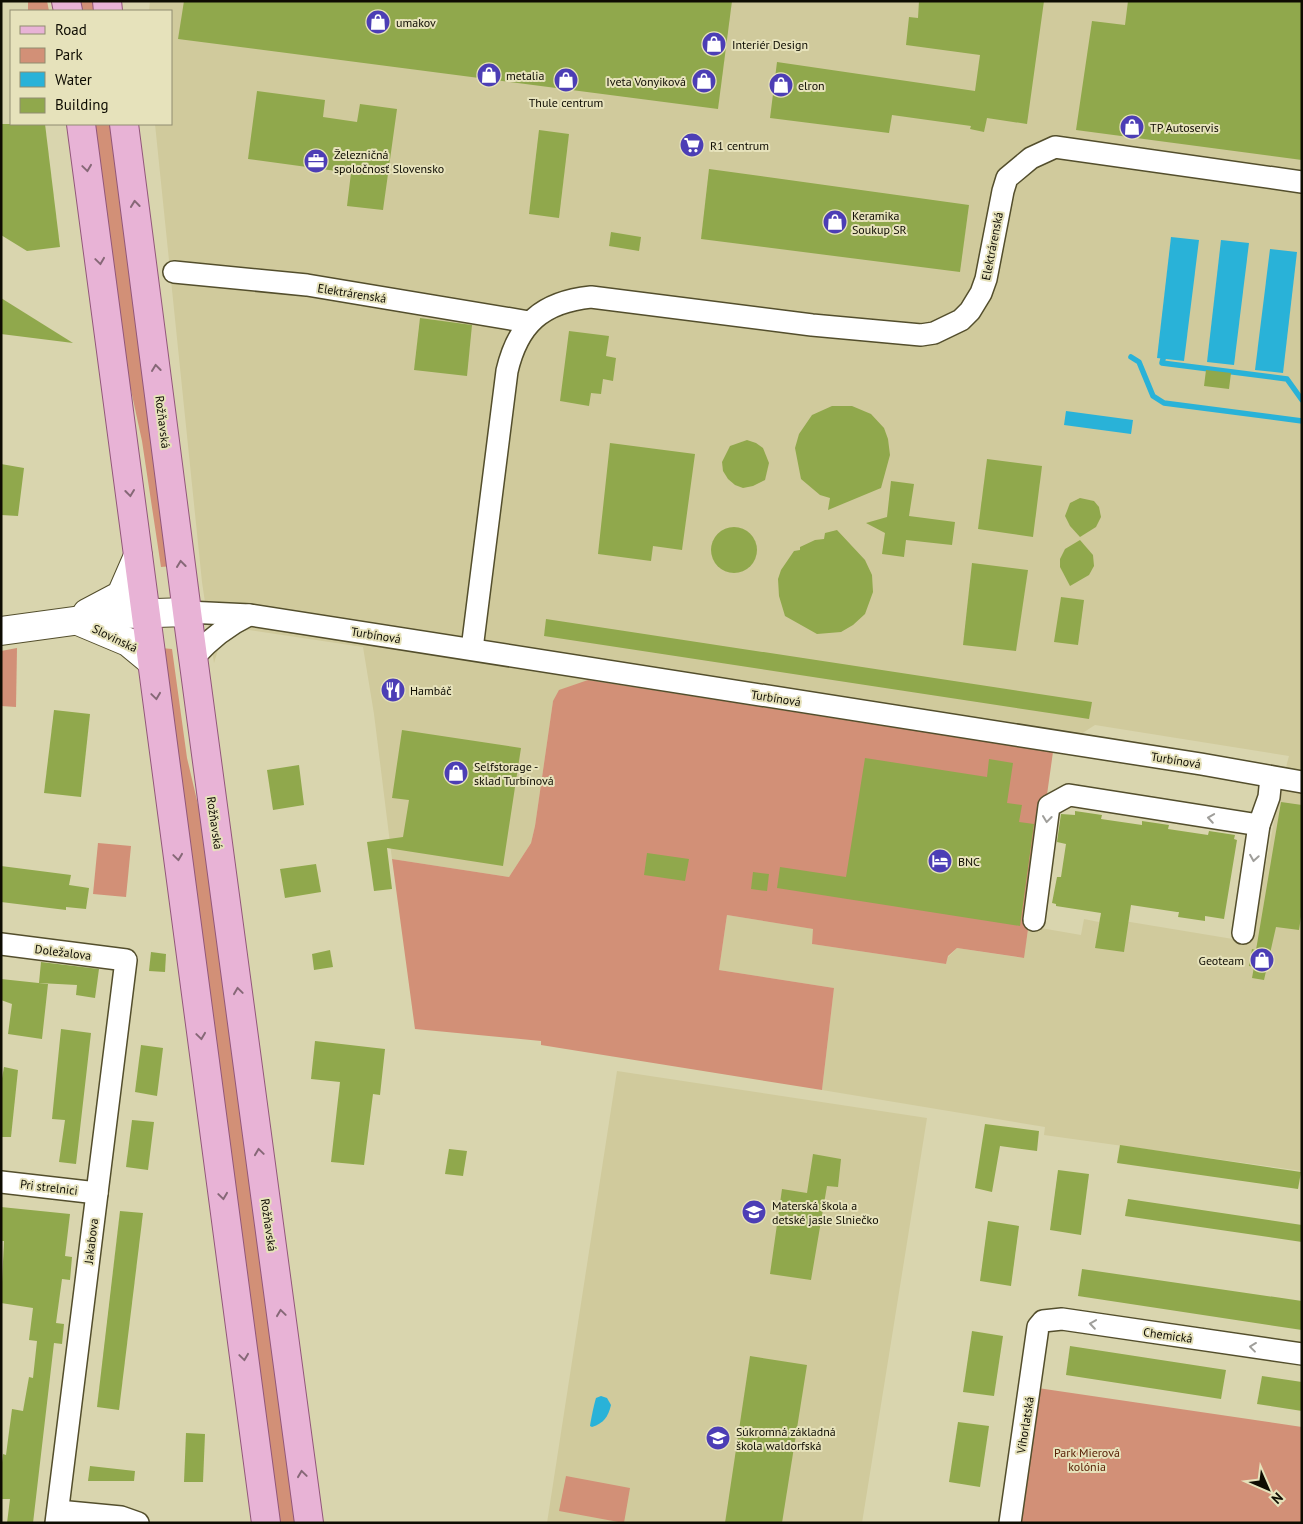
<svg xmlns="http://www.w3.org/2000/svg" width="1303" height="1524" viewBox="0 0 1303 1524" font-family="'PT Sans',sans-serif">
	<style>
		.built { fill: #d0ca9c }
		.green { fill: #d29077 }
		.water { fill: #29b2d8 }
		.lines { fill: none; stroke-linecap: round; stroke-linejoin: round }
		.stream { stroke: #29b2d8; stroke-width: 5.5 }
		.building { fill: #90a84c }
		.minor-casing { stroke: #534e2c; stroke-width: 24 }
		.tertiary-casing { stroke: #534e2c; stroke-width: 30 }
		.primary-casing { stroke: #92577a; stroke-width: 30 }
		.minor { stroke: #fff; stroke-width: 21 }
		.tertiary { stroke: #fff; stroke-width: 28 }
		.primary { stroke: #e8b3d6; stroke-width: 28 }
		.oneway { stroke: #866877 }
		.oneway2 { stroke: #9f9e9a }
		.labels { text-anchor: middle; dominant-baseline: central; stroke-width: 4; stroke-linejoin: round; paint-order: stroke }
		.poi-label { font-size: 12px; fill: #0e0c02; stroke: #e6e2bb; text-anchor: start }
		.street-label { font-size: 12px; fill: #0e0c02; stroke: #e6e2bb }
		.park-label { font-size: 12px; fill: #561d03; stroke: #e6e2bb }
	</style>
	<rect width="100%" height="100%" fill="#d9d5ae"/>
	<!-- built -->
	<g class="built">
		<path d="M150,1H1302V1171L1044,1135L1045,1127L822,1090L834,988L719,970L727,915L814,929L812,944L946,964L948,957L957,948L1023,958L1029,926L1081,935L1084,919L1099,922L1100,917L1251,942L1280,790L1289,756L1095,725L1053,752L588,680L553,701L535,826L531,843L509,877L392,859L374,714L363,647L249,630L232,634L220,643L214,663L202,582L155,124H171V11H149Z"/>
		<path d="M617,1071L927,1118L862,1523H547Z"/>
	</g>
	<!-- green -->
	<g class="green">
		<path d="M28,1H47L49,11H28Z"/>
		<path d="M77,1H95L97,11H78Z"/>
		<path d="M92,124H112L172,566L161,567L142,441L123,353Z"/>
		<path d="M17,648L16,707L1,706V651Z"/>
		<path d="M161,648L172,649L187,758L207,843L298,1523H275Z"/>
		<path d="M588,680L1053,752L1024,958L957,948L948,956L946,964L812,944L813,929L727,915L719,970L834,988L822,1090L541,1045V1041L415,1029L392,859L509,877L531,843L535,826L553,701L559,690Z"/>
		<path d="M98,843L131,846L126,897L93,894Z"/>
		<path d="M1031,1387L1302,1427V1523H1010Z"/>
		<path d="M566,1476L630,1488L624,1523L559,1511Z"/>
	</g>
	<!-- water -->
	<g class="water">
		<path d="M1171,237L1199,240L1184,361L1157,358Z"/>
		<path d="M1221,240L1249,243L1234,365L1207,362Z"/>
		<path d="M1270,249L1297,252L1283,373L1255,370Z"/>
		<path d="M1066,411L1133,420L1131,434L1064,425Z"/>
		<path d="M601,1396L607,1398L611,1405C608,1417 604,1423 592,1427L590,1426C591,1419 594,1404 596,1398Z"/>
	</g>
	<g class="lines">
		<!-- stream -->
		<g class="stream">
			<path d="M1131,357L1139,362L1153,396L1164,403L1302,421"/>
			<path d="M1163,359L1162,363L1287,379L1302,400"/>
		</g>
	</g>
	<!-- building -->
	<g class="building">
		<path d="M184,1H732L718,109L178,39Z"/>
		<path d="M919,1H1044L1027,124L987,118L984,132L970,129L971,126L892,115L889,133L770,118L777,62L975,91L980,55L906,45L909,17L918,18Z"/>
		<path d="M1128,1H1302V160L1076,130L1092,21L1125,25Z"/>
		<path d="M257,91L325,100L323,117L357,122L360,104L397,109L383,210L347,206L351,173L248,159Z"/>
		<path d="M1,124H45L60,247L27,251L1,235Z"/>
		<path d="M539,130L569,134L559,218L529,214Z"/>
		<path d="M709,169L969,205L960,272L701,239Z"/>
		<path d="M611,232L641,237L639,251L609,246Z"/>
		<path d="M1,298L73,343L1,334Z"/>
		<path d="M420,318L472,325L467,376L414,370Z"/>
		<path d="M569,331L609,336L606,356L616,358L613,381L603,379L601,394L591,393L589,406L560,401Z"/>
		<path d="M1206,370L1231,373L1229,389L1204,386Z"/>
		<path d="M832,406H852L871,414L884,428L888,439L890,455L881,488L828,510L830,498L820,495L801,479L795,448L799,434L812,415Z"/>
		<path d="M747,440L756,443L763,448L769,463L765,480L753,486L743,488L735,485L728,479L723,471L722,462L730,446Z"/>
		<path d="M610,443L695,454L682,550L653,546L651,561L598,554Z"/>
		<path d="M987,459L1042,466L1033,537L978,529Z"/>
		<path d="M1,464L24,468L18,516L1,515Z"/>
		<path d="M891,481L914,484L909,516L955,522L952,545L906,540L904,557L882,554L885,533L866,523L887,517Z"/>
		<path d="M1080,498L1094,501L1099,507L1101,517L1096,527L1080,537L1070,526L1065,516L1070,503Z"/>
		<circle cx="734" cy="550" r="23"/>
		<path d="M837,530L865,560L872,575L873,592L865,614L853,625L841,632L817,634L785,616L779,596L778,579L781,570L794,551L800,550V547L815,540L824,539L825,533Z"/>
		<path d="M1080,540L1093,555L1094,566L1089,575L1070,586L1060,567V559L1065,549Z"/>
		<path d="M972,563L1028,570L1016,651L963,645Z"/>
		<path d="M1061,597L1084,600L1078,645L1054,642Z"/>
		<path d="M546,619L1092,702L1089,719L544,636Z"/>
		<path d="M54,710L90,714L81,797L44,793Z"/>
		<path d="M402,730L521,748L503,866L387,848L392,889L374,891L367,842L403,837L409,800L392,798Z"/>
		<path d="M865,758L987,777L989,759L1013,763L1007,803L1022,805L1019,822L1034,824L1020,926L777,888L780,867L846,877Z"/>
		<path d="M299,765L304,805L273,810L267,770Z"/>
		<path d="M1281,802L1302,805V910L1299,930L1276,927L1264,980L1252,978L1254,967L1249,966L1252,949L1256,950Z"/>
		<path d="M1075,811L1102,815L1101,819L1142,825V821L1169,825L1168,829L1208,835L1209,831L1235,835L1234,839L1237,840L1224,919L1205,916V921L1178,917L1179,912H1177L1131,905L1124,952L1095,948L1101,913L1056,906V904L1052,903L1057,877H1061L1066,844L1057,842L1061,814L1075,815Z"/>
		<path d="M647,853L689,859L685,881L644,875Z"/>
		<path d="M316,864L321,892L285,898L280,869Z"/>
		<path d="M1,866L71,875L69,885L89,888L86,909L66,907V910L1,902Z"/>
		<path d="M753,872L769,874L767,891L751,889Z"/>
		<path d="M330,950L333,967L314,970L312,954Z"/>
		<path d="M151,952L166,954L165,972L149,971Z"/>
		<path d="M41,962L99,969L95,998L76,995L77,985L39,983Z"/>
		<path d="M1,979L48,984L42,1039L8,1034L12,1004L1,1000Z"/>
		<path d="M61,1029L91,1033L76,1164L59,1162L65,1120L52,1119Z"/>
		<path d="M315,1041L385,1049L380,1095L373,1094L364,1165L331,1162L340,1082L311,1079Z"/>
		<path d="M141,1045L163,1048L157,1096L135,1092Z"/>
		<path d="M4,1067L18,1070L11,1137H1V1084Z"/>
		<path d="M132,1120L154,1122L148,1170L126,1167Z"/>
		<path d="M985,1124L1039,1131L1037,1151L1000,1146L992,1192L975,1188Z"/>
		<path d="M1120,1145L1301,1172L1298,1189L1117,1163Z"/>
		<path d="M449,1149L467,1151L463,1176L445,1174Z"/>
		<path d="M813,1154L841,1159L838,1187L827,1186L811,1280L770,1274L782,1189L807,1193Z"/>
		<path d="M1058,1170L1089,1174L1081,1235L1050,1230Z"/>
		<path d="M1128,1199L1302,1225V1242L1125,1216Z"/>
		<path d="M1,1207L70,1214L65,1256L72,1257L70,1280L62,1279L56,1323L64,1324L62,1344L54,1343L33,1523H7L10,1499H1V1471L3,1454L6,1455L12,1409L23,1411L29,1377L33,1378L37,1341L29,1340L33,1308L1,1303L4,1241H1Z"/>
		<path d="M120,1211L143,1213L119,1410L97,1407Z"/>
		<path d="M988,1221L1019,1226L1011,1286L980,1281Z"/>
		<path d="M1082,1269L1302,1301V1330L1078,1296Z"/>
		<path d="M972,1331L1003,1336L994,1396L963,1392Z"/>
		<path d="M1070,1346L1226,1370L1221,1399L1066,1375Z"/>
		<path d="M750,1356L807,1365L782,1523H725Z"/>
		<path d="M1262,1376L1302,1382V1411L1257,1404Z"/>
		<path d="M958,1422L989,1426L980,1487L949,1482Z"/>
		<path d="M186,1433L205,1434L203,1482H184Z"/>
		<path d="M90,1466L135,1471L134,1481H88Z"/>
	</g>
	<g class="lines">
		<defs>
			<g id="minor">
				<path d="M174,272L307,285L529,322"/>
				<path d="M187,612L250,615L1201,764L1302,782"/>
				<path d="M472,649L507,371C518,324 542,302 591,297L812,325L921,335L934,333L961,320L970,311L981,293L986,279L1003,191L1007,178L1031,158L1055,147L1302,182"/>
				<path d="M193,658C210,639 226,626 249,615"/>
				<path d="M1034,920L1049,806L1069,795L1259,825"/>
				<path d="M1243,933L1259,825L1269,797L1271,777"/>
				<path d="M1,944L126,960L56,1523"/>
				<path d="M1,1182L97,1193"/>
				<path d="M58,1511L121,1517L138,1523"/>
				<path d="M1010,1523L1038,1327L1043,1321L1062,1319L1302,1354"/>
			</g>
			<g id="tertiary">
				<path d="M87,613L121,595L138,556"/>
				<path d="M78,621L128,642L151,661"/>
				<path d="M1,631L125,614L187,612"/>
			</g>
			<g id="primary">
				<path d="M66,1L68,11"/>
				<path d="M107,1L108,11"/>
				<path d="M81,124L266,1523"/>
				<path d="M124,124L187,612L309,1523"/>
			</g>
		</defs>
		<!-- minor casing -->
		<use href="#minor" class="minor-casing"/>
		<!-- tertiary casing -->
		<use href="#tertiary" class="tertiary-casing"/>
		<!-- primary casing -->
		<use href="#primary" class="primary-casing"/>
		<!-- minor -->
		<use href="#minor" class="minor"/>
		<!-- tertiary -->
		<use href="#tertiary" class="tertiary"/>
		<!-- primary -->
		<use href="#primary" class="primary"/>
	</g>
	<!-- one-way arrows -->
	<defs><path id="oneway-chevron" d="M-2-3.5L2.5 0L-2 3.5" fill="none" stroke-width="1.6" stroke-linecap="round" stroke-linejoin="round" transform="scale(1.25)"/></defs>
	<g class="oneway">
		<use href="#oneway-chevron" transform="translate(87 168) rotate(82)"/>
		<use href="#oneway-chevron" transform="translate(135 204) rotate(-96)"/>
		<use href="#oneway-chevron" transform="translate(100 261) rotate(82)"/>
		<use href="#oneway-chevron" transform="translate(156 368) rotate(-97)"/>
		<use href="#oneway-chevron" transform="translate(130 493) rotate(83)"/>
		<use href="#oneway-chevron" transform="translate(181 564) rotate(-97)"/>
		<use href="#oneway-chevron" transform="translate(156 696) rotate(82)"/>
		<use href="#oneway-chevron" transform="translate(178 857) rotate(82)"/>
		<use href="#oneway-chevron" transform="translate(238 991) rotate(-98)"/>
		<use href="#oneway-chevron" transform="translate(201 1036) rotate(82)"/>
		<use href="#oneway-chevron" transform="translate(259 1152) rotate(-98)"/>
		<use href="#oneway-chevron" transform="translate(223 1196) rotate(82)"/>
		<use href="#oneway-chevron" transform="translate(281 1313) rotate(-98)"/>
		<use href="#oneway-chevron" transform="translate(244 1357) rotate(82)"/>
		<use href="#oneway-chevron" transform="translate(302 1474) rotate(-98)"/>
	</g>
	<g class="oneway2">
		<use href="#oneway-chevron" transform="translate(1211 818) rotate(-171)"/>
		<use href="#oneway-chevron" transform="translate(1047 819) rotate(97)"/>
		<use href="#oneway-chevron" transform="translate(1254 858) rotate(99)"/>
		<use href="#oneway-chevron" transform="translate(1093 1324) rotate(-172)"/>
		<use href="#oneway-chevron" transform="translate(1253 1347) rotate(-173)"/>
	</g>
	<!-- icons -->
	<defs>
		<symbol id="shop-disc" viewBox="-11 -11 22 22"><circle r="9.5" fill="#4c3eb5" stroke="#e6e2bb"/><path d="M-5-2.5h2.3a2.7 3.5 0 0 1 5.4 0H5L5.5 6h-11ZM-1.5-2.5h3a1.5 2.3 0 0 0-3 0Z" fill="#fff"/></symbol>
		<symbol id="supermarket-disc" viewBox="-11 -11 22 22"><circle r="9.5" fill="#4c3eb5" stroke="#e6e2bb"/><path d="M-6-5.5h2.5l.6 2H6L4.5 2H-2.5L-4.4-4H-6ZM-1.5 3.2a1.3 1.3 0 1 0 .1 0ZM3 3.2a1.3 1.3 0 1 0 .1 0Z" fill="#fff"/></symbol>
		<symbol id="office-disc" viewBox="-11 -11 22 22"><circle r="9.5" fill="#4c3eb5" stroke="#e6e2bb"/><path d="M-6-3h4V-5.5h4V-3h4V5H-6ZM-1-4.5V-3h2v-1.5ZM-6 0V1H6V0Z" fill="#fff"/></symbol>
		<symbol id="restaurant-disc" viewBox="-11 -11 22 22"><circle r="9.5" fill="#4c3eb5" stroke="#e6e2bb"/><path d="M-5-6h1v4h1v-4h1v4h1v-4h1v5L-1.5 .5V6h-2V.5L-5-1ZM5-6V6H3V1.5H1.5Q1.5-4 5-6Z" fill="#fff"/></symbol>
		<symbol id="hotel-disc" viewBox="-11 -11 22 22"><circle r="9.5" fill="#4c3eb5" stroke="#e6e2bb"/><path d="M-6-4.5h1.5V1H6V5H4.5V3h-9V5H-6ZM-4 0a1.8 1.8 0 1 1 3.6 0ZM.5 0V-2.5h3Q6-2.5 6 0Z" fill="#fff"/></symbol>
		<symbol id="school-disc" viewBox="-11 -11 22 22"><circle r="9.5" fill="#4c3eb5" stroke="#e6e2bb"/><path d="M0-5L7-2L0 1L-7-2ZM-4 1L0 2.5L4 1V4Q0 6-4 4Z" fill="#fff"/></symbol>
	</defs>
	<g fill-rule="evenodd">
		<use href="#shop-disc" x="364" y="8" width="28" height="28"/>
		<use href="#shop-disc" x="700" y="30" width="28" height="28"/>
		<use href="#shop-disc" x="475" y="61" width="28" height="28"/>
		<use href="#shop-disc" x="552" y="66" width="28" height="28"/>
		<use href="#shop-disc" x="690" y="67" width="28" height="28"/>
		<use href="#shop-disc" x="767" y="71" width="28" height="28"/>
		<use href="#shop-disc" x="1118" y="113" width="28" height="28"/>
		<use href="#supermarket-disc" x="678" y="131" width="28" height="28"/>
		<use href="#office-disc" x="302" y="147" width="28" height="28"/>
		<use href="#shop-disc" x="821" y="208" width="28" height="28"/>
		<use href="#restaurant-disc" x="379" y="676" width="28" height="28"/>
		<use href="#shop-disc" x="442" y="759" width="28" height="28"/>
		<use href="#hotel-disc" x="926" y="847" width="28" height="28"/>
		<use href="#shop-disc" x="1248" y="946" width="28" height="28"/>
		<use href="#school-disc" x="740" y="1198" width="28" height="28"/>
		<use href="#school-disc" x="704" y="1424" width="28" height="28"/>
	</g>
	<g class="labels">
		<!-- poi labels -->
		<g class="poi-label">
			<text x="396" y="22">umakov</text>
			<text x="732" y="44">Interiér Design</text>
			<text x="506" y="75">metalia</text>
			<text x="686" y="81" text-anchor="end">Iveta Vonyiková</text>
			<text x="798" y="85">elron</text>
			<text x="566" y="102" text-anchor="middle">Thule centrum</text>
			<text x="1150" y="127">TP Autoservis</text>
			<text x="710" y="145">R1 centrum</text>
			<text x="334" y="154">Železničná<tspan x="334" dy="14">spoločnosť Slovensko</tspan></text>
			<text x="852" y="215">Keramika<tspan x="852" dy="14">Soukup SR</tspan></text>
			<text x="410" y="690">Hambáč</text>
			<text x="474" y="766">Selfstorage -<tspan x="474" dy="14">sklad Turbínová</tspan></text>
			<text x="958" y="861">BNC</text>
			<text x="1244" y="960" text-anchor="end">Geoteam</text>
			<text x="772" y="1205">Materská škola a<tspan x="772" dy="14">detské jasle Slniečko</tspan></text>
			<text x="736" y="1431">Súkromná základná<tspan x="736" dy="14">škola waldorfská</tspan></text>
		</g>
		<!-- street labels -->
		<g class="street-label">
			<text transform="translate(992 246) rotate(-79)">Elektrárenská</text>
			<text transform="translate(352 293) rotate(9)">Elektrárenská</text>
			<text transform="translate(163 422) rotate(83)">Rožňavská</text>
			<text transform="translate(376 635) rotate(9)">Turbínová</text>
			<text transform="translate(115 638) rotate(26)">Slovinská</text>
			<text transform="translate(776 698) rotate(9)">Turbínová</text>
			<text transform="translate(1176 760) rotate(9)">Turbínová</text>
			<text transform="translate(215 823) rotate(82)">Rožňavská</text>
			<text transform="translate(63 952) rotate(7)">Doležalova</text>
			<text transform="translate(49 1187) rotate(7)">Pri strelnici</text>
			<text transform="translate(269 1225) rotate(82)">Rožňavská</text>
			<text transform="translate(91 1241) rotate(-83)">Jakabova</text>
			<text transform="translate(1168 1335) rotate(8)">Chemická</text>
			<text transform="translate(1025 1425) rotate(-81)">Vihorlatská</text>
		</g>
		<!-- park labels -->
		<g class="park-label">
			<text x="1087" y="1452">Park Mierová<tspan x="1087" dy="14">kolónia</tspan></text>
		</g>
	</g>
	<!-- border -->
	<rect width="1303" height="1524" fill="none" stroke="#0e0c02" stroke-width="5"/>
	<!-- legend -->
	<rect x="10" y="10" width="162" height="115" fill="#e6e2bb" stroke="#908c71"/>
	<rect x="20" y="26" width="25" height="8" fill="#e8b3d6" stroke="#908c71"/>
	<text x="55" y="35" font-size="15" fill="#0e0c02">Road</text>
	<rect x="20" y="48" width="25" height="15" fill="#d29077" stroke="#908c71"/>
	<text x="55" y="60" font-size="15" fill="#0e0c02">Park</text>
	<rect x="20" y="72" width="25" height="15" fill="#29b2d8" stroke="#908c71"/>
	<text x="55" y="85" font-size="15" fill="#0e0c02">Water</text>
	<rect x="20" y="98" width="25" height="15" fill="#90a84c" stroke="#908c71"/>
	<text x="55" y="110" font-size="15" fill="#0e0c02">Building</text>
	<!-- north arrow -->
	<g transform="translate(1268 1489) rotate(135)" stroke="#e6e2bb" stroke-width="4" paint-order="stroke">
	<path d="M0-4L9 19L0 12L-9 19Z" fill="#0e0c02"/>
	<text y="-8" font-size="14" font-weight="bold" text-anchor="middle" fill="#0e0c02">N</text>
	</g>
</svg>
